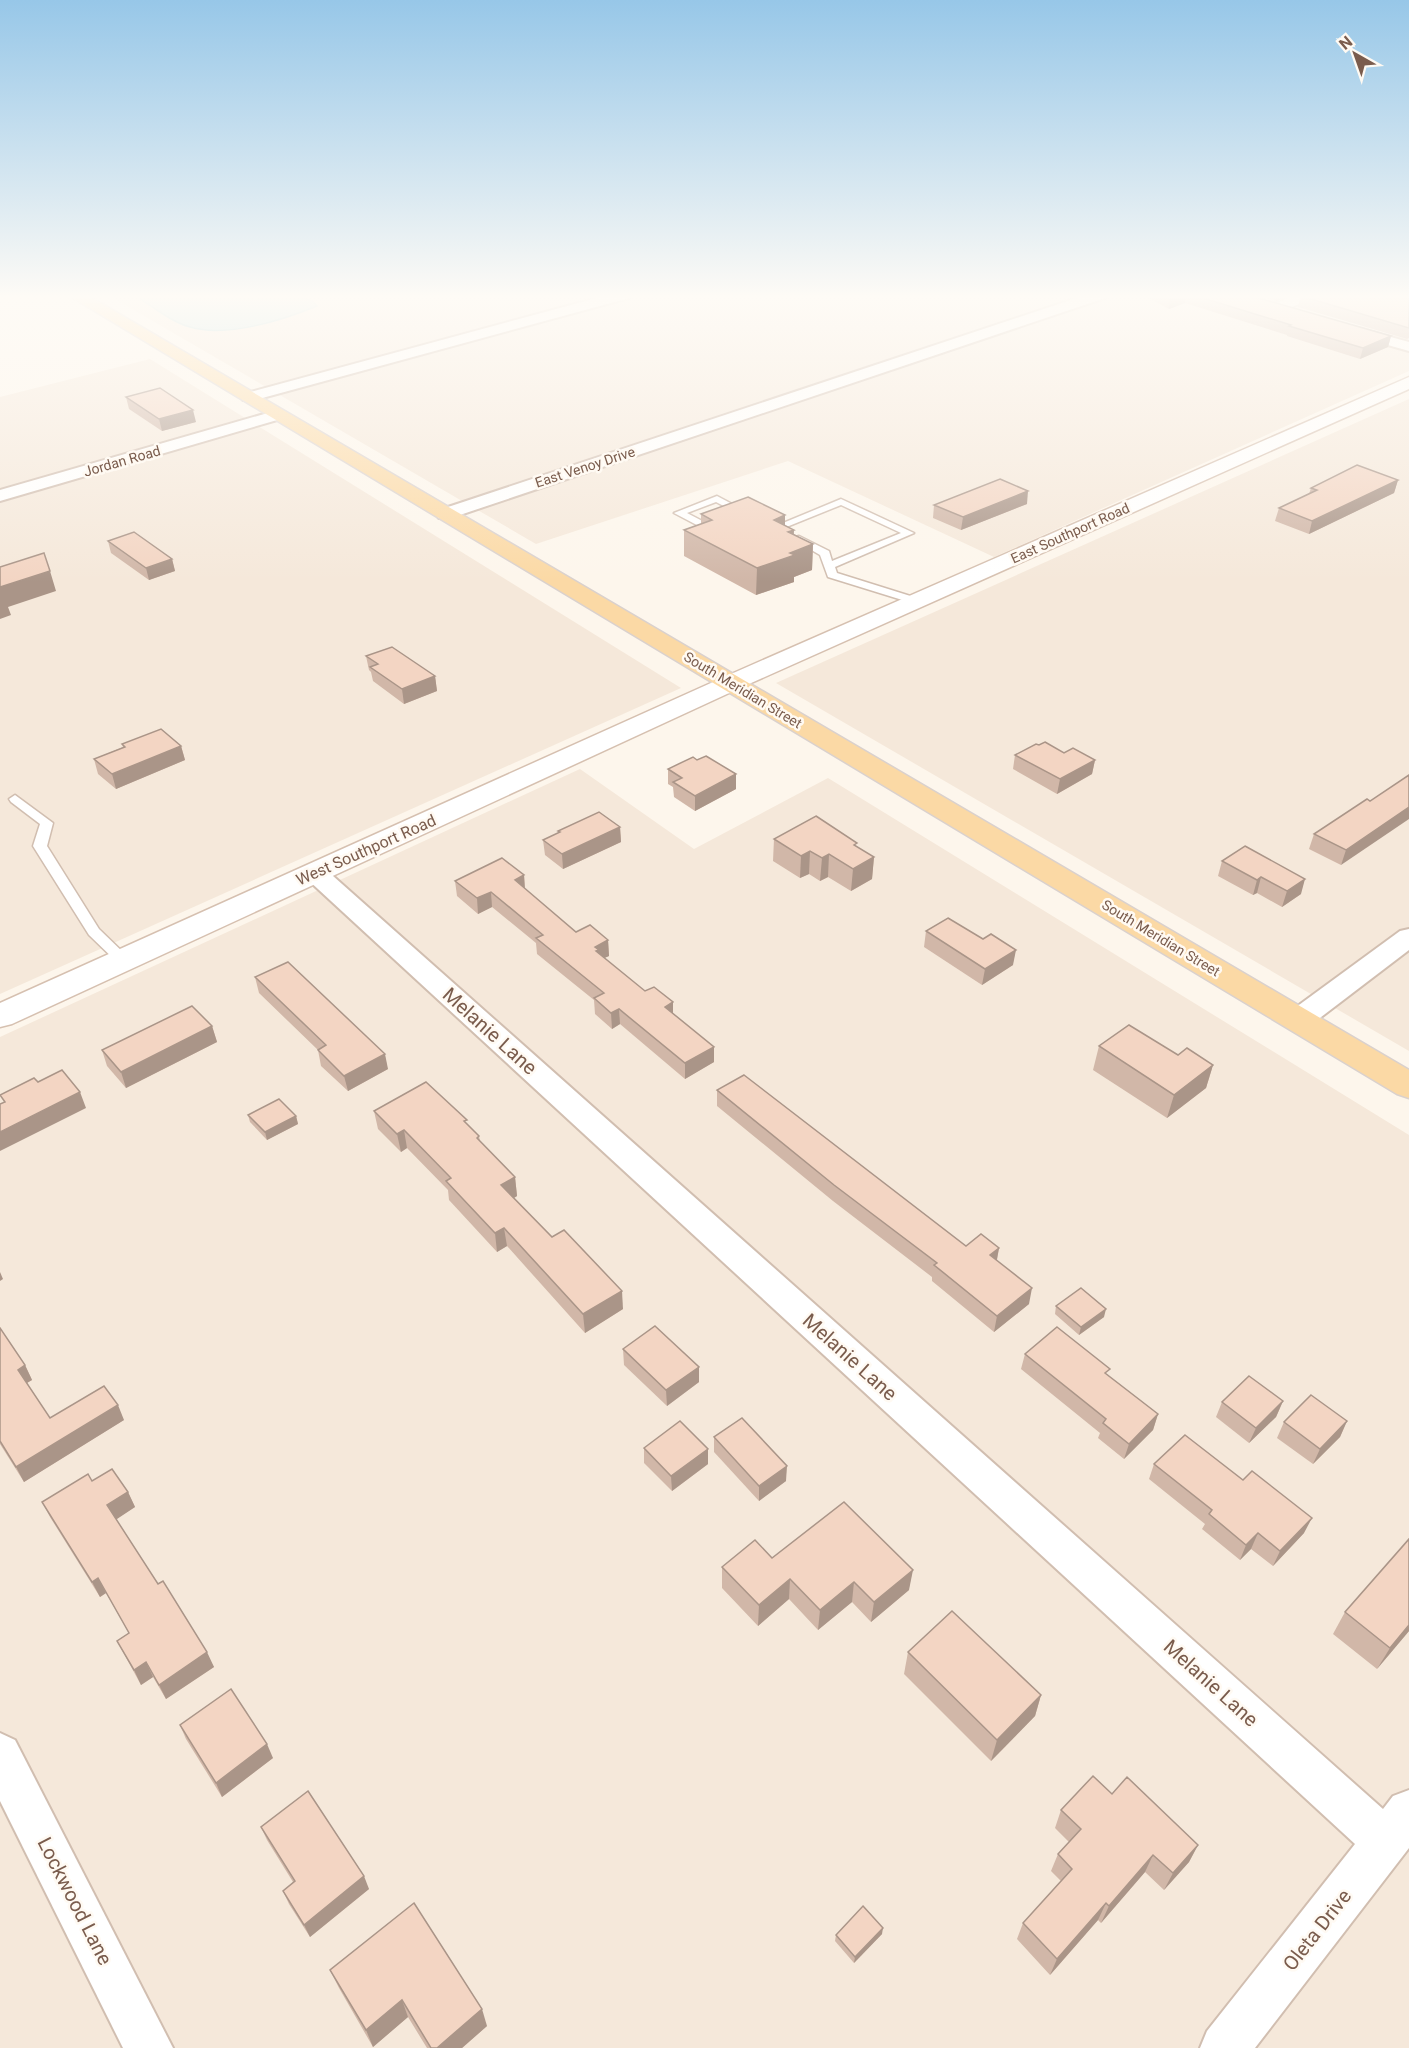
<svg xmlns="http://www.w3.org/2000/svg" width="1409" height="2048" viewBox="0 0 1409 2048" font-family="Roboto,sans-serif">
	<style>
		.residential { fill: #f5e8da }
		.water { fill: #bfe3e8; stroke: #a5d3da; stroke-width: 1.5 }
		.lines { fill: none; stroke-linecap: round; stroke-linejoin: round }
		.lane-casing { stroke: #d1beb0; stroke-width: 3 }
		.street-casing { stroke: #d1beb0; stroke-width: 4 }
		.secondary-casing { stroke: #d6c0b0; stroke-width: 3 }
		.primary-casing { stroke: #dad1cd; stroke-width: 3 }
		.lane { fill: #fff; fill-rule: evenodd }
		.street { fill: #fff; fill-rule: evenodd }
		.secondary { fill: #fff; fill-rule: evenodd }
		.primary { fill: #fbd9a5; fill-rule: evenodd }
		.wall { fill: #d1b7a8 }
		.shaded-wall { fill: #aa9588 }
		.building { fill: #f3d5c3; stroke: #aa9588; stroke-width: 1.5 }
		.labels { text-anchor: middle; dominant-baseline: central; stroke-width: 5; stroke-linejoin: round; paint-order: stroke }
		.far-street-label { font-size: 14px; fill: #7a5c4d; stroke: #fffaf3 }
		.street-label { font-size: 16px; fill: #7a5c4d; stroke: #fffaf3 }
		.near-street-label { font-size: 20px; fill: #7a5c4d; stroke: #fffaf3 }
	</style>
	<rect width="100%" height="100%" fill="#fdf6ec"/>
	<!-- residential -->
	<g class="residential">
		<path d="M108,295H1409V371L994,557L788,461L536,544Z"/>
		<path d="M150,359L681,688L0,994V397Z"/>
		<path d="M1409,399V1051L776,683Z"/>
		<path d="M580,769L694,849L828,778L1409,1135V2048H0V1037Z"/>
	</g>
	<!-- water -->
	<path class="water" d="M134,295H296L312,301L317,306C283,320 227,338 190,327C171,322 151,305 134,295Z"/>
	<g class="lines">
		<defs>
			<g id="lane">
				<path d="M717,496L749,513L741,515L716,502L687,513L712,526L719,524L724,527L712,533L674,513Z"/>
				<path d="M841,499L914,533L835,567L837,573L920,599V603H912L828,577L820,555L791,538L799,536L829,551L832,561L901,533L841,505L779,530L771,528Z"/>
				<path d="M15,795L53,823L47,846L99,929L128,957L130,960L128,963H118L89,935L33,846L40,824L11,802L9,799Z"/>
			</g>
			<g id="street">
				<path d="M608,295H631L629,298L255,400H243L241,397L243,394Z"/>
				<path d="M1086,295H1107L1105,298L451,518H439L436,514L439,510Z"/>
				<path d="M1298,295H1317L1315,298L1281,311L1276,312L1269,308L1271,305Z"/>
				<path d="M1354,327L1409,342V351L1349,334L1347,331L1349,328Z"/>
				<path d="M278,410L284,412L286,415L284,418L0,501V490Z"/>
				<path d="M315,865L324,868L1383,1809L1393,1796L1409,1790V1848L1255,2048H1200L1207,2031L1355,1844L306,878L302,873L306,868Z"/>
				<path d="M1409,929V950L1308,1027L1298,1029L1288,1027L1284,1020L1288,1013L1400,931Z"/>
				<path d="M0,1733L15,1740L173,2048H123L0,1801Z"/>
			</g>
			<path id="secondary" d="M1409,377V389L740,688L12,1024L0,1027V1003L722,678Z"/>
			<path id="primary" d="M68,295H87L1409,1070V1098L1397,1094Z"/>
		</defs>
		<!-- lane casing -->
		<use href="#lane" class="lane-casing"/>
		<!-- street casing -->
		<use href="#street" class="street-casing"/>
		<!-- secondary casing -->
		<use href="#secondary" class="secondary-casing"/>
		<!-- primary casing -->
		<use href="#primary" class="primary-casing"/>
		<!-- lane -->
		<use href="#lane" class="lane"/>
		<!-- street -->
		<use href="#street" class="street"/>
		<!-- secondary -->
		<use href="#secondary" class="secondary"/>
		<!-- primary -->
		<use href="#primary" class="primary"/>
	</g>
	<!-- wall -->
	<g class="wall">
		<path d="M1143,295H1248L1391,336L1388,347L1360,359L1287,336V335L1185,303L1169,309Z"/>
		<path d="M1257,295H1292L1276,301Z"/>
		<path d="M1409,295V338L1407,339L1298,307L1301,296Z"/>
		<path d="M126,397L196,422L162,431L129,409Z"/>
		<path d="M1398,480L1394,493L1309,534L1275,521L1279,508L1309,494L1311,488Z"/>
		<path d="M1027,504L961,530L933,518L934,505Z"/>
		<path d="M701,514L785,515V525L794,534L813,544L812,570L794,577V582L756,595L684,556V530L701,524Z"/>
		<path d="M108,541L172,559L175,571L149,580L111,553Z"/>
		<path d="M366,656L435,676L437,691L404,704L373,681L371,672L369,670Z"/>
		<path d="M122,744L181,746L185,760L116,789L98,774L94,759L123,747Z"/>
		<path d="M1039,745L1064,753L1095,760L1092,774L1057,794L1013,769L1015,755Z"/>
		<path d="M697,760L736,774V789L695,811L674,797L673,787L668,784V769Z"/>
		<path d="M1370,801L1341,865L1309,849L1314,834Z"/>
		<path d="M620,827L621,842L563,869L545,855L543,840L559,833L558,831Z"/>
		<path d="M774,839L857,847L874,857L872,879L851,891L828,877L820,881L809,874L800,878L773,861Z"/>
		<path d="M1222,861L1301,894L1282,907L1257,893L1253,895L1218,876Z"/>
		<path d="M524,875L525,889L576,932L608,940L609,956L604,958L673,1014L714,1062L685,1079L620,1024L612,1029L595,1014L594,1000L537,954L536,943L492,907L478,914L457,896L455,881Z"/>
		<path d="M926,931L1013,965L982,985L924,947Z"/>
		<path d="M255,977L388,1069L348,1091L321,1066L318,1050L259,993Z"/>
		<path d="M212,1026L217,1042L126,1088L107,1066L102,1050Z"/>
		<path d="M1099,1046L1178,1055L1213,1065L1206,1088L1167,1118L1093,1070Z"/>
		<path d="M717,1090L966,1246L999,1248L997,1260L1029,1304L994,1332L932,1281V1277L833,1201L717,1106Z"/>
		<path d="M374,1111L467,1125L479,1136L480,1141L515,1177L517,1196L514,1198L623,1309L585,1333L507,1246L497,1252L449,1200L448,1190L407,1148L401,1152L378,1129Z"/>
		<path d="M248,1115L296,1116L298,1124L267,1140L250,1122Z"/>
		<path d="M1056,1306L1104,1317L1079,1335L1055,1314Z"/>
		<path d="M0,1328L25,1365L32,1380L27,1383L50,1418L124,1420L24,1482L0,1444Z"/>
		<path d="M623,1349L699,1367V1382L667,1406L624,1365Z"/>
		<path d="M1025,1354L1108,1376L1158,1414L1153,1430L1124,1459L1098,1438L1100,1433L1021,1369Z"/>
		<path d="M1283,1401L1276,1417L1249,1443L1216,1417L1222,1402Z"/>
		<path d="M1347,1421L1340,1437L1313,1464L1277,1438L1284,1422Z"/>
		<path d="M714,1437L786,1481L759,1501L714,1452Z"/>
		<path d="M644,1448L708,1449V1464L672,1491L644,1463Z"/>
		<path d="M1154,1464L1304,1533L1273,1566L1251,1549L1240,1560L1202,1529L1205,1524L1149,1479Z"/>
		<path d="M92,1481L128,1492L135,1507L116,1519L158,1584L214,1667L166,1699L153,1677L141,1685L117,1641L129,1633L106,1593L100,1597L50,1517L42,1502Z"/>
		<path d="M772,1558L909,1590L871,1622L852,1602L818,1630L789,1599L758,1626L722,1588V1567Z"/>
		<path d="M1345,1612L1409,1631L1377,1669L1333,1634Z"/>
		<path d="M908,1652L1041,1695L1035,1716L991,1761L904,1674Z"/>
		<path d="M180,1725L273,1758L222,1797L186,1739Z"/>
		<path d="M1112,1794L1198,1845L1189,1862L1164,1890L1145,1872L1101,1923L1098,1920L1050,1975L1017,1939L1023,1923L1061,1881L1051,1871L1058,1854L1069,1842L1055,1828L1061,1810Z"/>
		<path d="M261,1827L369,1889L310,1937L289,1904L283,1891L293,1882L267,1840Z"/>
		<path d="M882,1934L854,1963L835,1941L836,1935Z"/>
		<path d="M330,1970L487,2026L462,2048H427L408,2017L373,2047L339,1988Z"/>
	</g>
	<!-- shaded-wall -->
	<g class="shaded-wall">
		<path d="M1181,295H1186L1185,303L1169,309L1170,298Z"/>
		<path d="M1277,295H1292L1276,301Z"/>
		<path d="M1391,336L1388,347L1360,359L1363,348Z"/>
		<path d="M193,410L196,422L162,431L159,419Z"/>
		<path d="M1398,480L1394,493L1309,534L1312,521Z"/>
		<path d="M1028,491L1027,504L961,530L963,517Z"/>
		<path d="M785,515V541L774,520Z"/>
		<path d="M794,530L793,552L813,544L812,570L794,577V582L756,595L757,568L788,532Z"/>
		<path d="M172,559L175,571L149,580L146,568Z"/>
		<path d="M50,571L56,591L8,607L11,615L0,619V587Z"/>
		<path d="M435,676L437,691L404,704L402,689Z"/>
		<path d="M181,746L185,760L116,789L112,774Z"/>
		<path d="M1095,760L1092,774L1057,794L1060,779Z"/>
		<path d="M736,774V789L695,811V796Z"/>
		<path d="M1409,807V819L1341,865L1346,850Z"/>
		<path d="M620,827L621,842L563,869L562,854Z"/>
		<path d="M810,851L809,874L800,878L801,856Z"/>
		<path d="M829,854L828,877L820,881L822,858Z"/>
		<path d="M874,857L872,879L851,891L853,869Z"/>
		<path d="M524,875L525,891L515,880Z"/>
		<path d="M1261,877L1257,893L1253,895L1257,880Z"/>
		<path d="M1305,879L1301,894L1282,907L1287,891Z"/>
		<path d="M491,892L492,907L478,914L477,898Z"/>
		<path d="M608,940L609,956L600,960V965L595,947Z"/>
		<path d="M1016,950L1013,965L982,985L985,969Z"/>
		<path d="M673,1002V1018L665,1007Z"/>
		<path d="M619,1009L620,1024L612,1029L611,1013Z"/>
		<path d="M212,1026L217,1042L126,1088L121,1072Z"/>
		<path d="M714,1047V1062L685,1079V1063Z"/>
		<path d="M385,1054L388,1069L348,1091L344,1076Z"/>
		<path d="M1213,1065L1206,1088L1167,1118L1174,1095Z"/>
		<path d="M80,1092L86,1108L0,1151V1132Z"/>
		<path d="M296,1116L298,1124L267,1140L265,1132Z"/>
		<path d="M404,1130L407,1148L401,1152L397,1134Z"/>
		<path d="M515,1177L517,1196L504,1204L501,1185Z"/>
		<path d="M504,1228L507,1246L497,1252L495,1233Z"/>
		<path d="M999,1248L996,1264L990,1255Z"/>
		<path d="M0,1272L3,1279L0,1281Z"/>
		<path d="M1032,1288L1029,1304L994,1332L997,1316Z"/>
		<path d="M622,1291L623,1309L585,1333L583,1314Z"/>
		<path d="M1106,1309L1104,1317L1079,1335L1081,1327Z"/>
		<path d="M25,1365L32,1380L25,1384L18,1370Z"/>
		<path d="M699,1367V1382L667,1406L666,1390Z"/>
		<path d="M1283,1401L1276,1417L1249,1443L1256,1428Z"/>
		<path d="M118,1405L124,1420L24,1482L16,1467Z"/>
		<path d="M1158,1414L1153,1430L1124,1459L1129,1444Z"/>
		<path d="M1347,1421L1340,1437L1313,1464L1320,1449Z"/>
		<path d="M708,1449V1464L672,1491L671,1476Z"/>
		<path d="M787,1466L786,1481L759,1501V1486Z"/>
		<path d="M128,1492L135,1507L114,1521L107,1505Z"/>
		<path d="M1312,1518L1304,1533L1273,1566L1280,1551Z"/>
		<path d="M1258,1533L1251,1549L1240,1560L1246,1545Z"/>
		<path d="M913,1570L909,1590L871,1622L874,1602Z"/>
		<path d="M98,1578L106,1593L100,1597L92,1582Z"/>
		<path d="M790,1579L789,1599L758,1626L759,1605Z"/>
		<path d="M854,1582L852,1602L818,1630L820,1610Z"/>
		<path d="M1409,1625V1631L1377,1669L1390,1648Z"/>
		<path d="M207,1652L214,1667L166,1699L159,1685Z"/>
		<path d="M146,1662L153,1677L141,1685L134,1670Z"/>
		<path d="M1041,1695L1035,1716L991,1761L997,1740Z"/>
		<path d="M267,1744L273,1758L222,1797L216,1783Z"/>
		<path d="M1198,1845L1189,1862L1164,1890L1173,1873Z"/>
		<path d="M1153,1855L1145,1872L1101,1923L1109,1906Z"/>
		<path d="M364,1876L369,1889L310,1937L304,1925Z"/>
		<path d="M1106,1903L1098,1920L1050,1975L1057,1959Z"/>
		<path d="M883,1928L882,1934L854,1963L855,1957Z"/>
		<path d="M402,2000L408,2017L373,2047L366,2030Z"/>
		<path d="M482,2009L487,2026L462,2048H437Z"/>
	</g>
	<!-- building -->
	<g class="building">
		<path d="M1164,295H1181L1170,298Z"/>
		<path d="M1193,295H1248L1391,336L1363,348L1289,326L1291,325Z"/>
		<path d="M1305,295H1409V328L1301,296Z"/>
		<path d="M160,388L193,410L159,419L126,397Z"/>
		<path d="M1357,465L1398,480L1312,521L1279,508L1317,490L1311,488Z"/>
		<path d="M1000,479L1028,491L963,517L934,505Z"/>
		<path d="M748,497L785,515L774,520L794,530L788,532L813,544L790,553L795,555L757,568L684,530L712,520L701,514Z"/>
		<path d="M134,532L172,559L146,568L108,541Z"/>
		<path d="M44,553L50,571L0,587V567Z"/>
		<path d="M392,647L435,676L402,689L370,667L378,664L366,656Z"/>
		<path d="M161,729L181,746L112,774L94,759L125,747L122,744Z"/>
		<path d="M1045,742L1064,753L1073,748L1095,760L1060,779L1015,755L1036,744L1039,745Z"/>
		<path d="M706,756L736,774L695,796L673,782L682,778L668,769L693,757L697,760Z"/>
		<path d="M1409,775V807L1346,850L1314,834L1367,799L1370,801Z"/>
		<path d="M599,812L620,827L562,854L543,840L560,832L558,831Z"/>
		<path d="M816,816L857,843L854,845L874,857L853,869L829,854L822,858L810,851L801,856L774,839Z"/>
		<path d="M1245,846L1305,879L1287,891L1261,877L1257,880L1222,861Z"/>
		<path d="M502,858L524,875L515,880L576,932L590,925L608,940L595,947L599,950L596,951L645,991L654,987L673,1002L665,1007L714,1047L685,1063L619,1009L611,1013L594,998L604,993L536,938L543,935L491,892L477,898L455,881Z"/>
		<path d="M948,918L983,939L991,934L1016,950L985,969L926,931Z"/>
		<path d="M288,962L385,1054L344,1076L318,1050L326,1045L255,977Z"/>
		<path d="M192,1006L212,1026L121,1072L102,1050Z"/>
		<path d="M1129,1025L1178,1055L1187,1048L1213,1065L1174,1095L1099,1046Z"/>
		<path d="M62,1070L80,1092L0,1132V1104L5,1102L0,1095L34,1078L38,1082Z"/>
		<path d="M744,1075L966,1246L981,1234L999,1248L990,1255L1032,1288L997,1316L934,1265L937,1263L834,1185L717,1090Z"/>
		<path d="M426,1082L467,1120L464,1121L479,1136L477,1138L515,1177L501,1185L552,1237L564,1230L622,1291L583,1314L504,1228L495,1233L446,1181L451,1178L404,1130L397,1134L374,1111Z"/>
		<path d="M279,1099L296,1116L265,1132L248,1115Z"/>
		<path d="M1081,1288L1106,1309L1081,1327L1056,1306Z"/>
		<path d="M655,1326L699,1367L666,1390L623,1349Z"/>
		<path d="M1057,1327L1110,1369L1105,1373L1158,1414L1129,1444L1103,1423L1106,1419L1025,1354Z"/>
		<path d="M0,1328L25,1365L18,1370L50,1418L104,1386L118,1405L16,1467L0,1441Z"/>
		<path d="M1249,1376L1283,1401L1256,1428L1222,1402Z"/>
		<path d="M1311,1395L1347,1421L1320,1449L1284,1422Z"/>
		<path d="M742,1418L787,1466L759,1486L714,1437Z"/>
		<path d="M680,1421L708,1449L671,1476L644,1448Z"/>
		<path d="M1185,1435L1243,1480L1252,1471L1312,1518L1280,1551L1258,1533L1246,1545L1209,1514L1212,1510L1154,1464Z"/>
		<path d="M112,1469L128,1492L107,1505L158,1584L163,1581L207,1652L159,1685L146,1662L134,1670L117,1641L129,1633L98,1578L92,1582L42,1502L88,1474L92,1481Z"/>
		<path d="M844,1502L913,1570L874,1602L854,1582L820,1610L790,1579L759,1605L722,1567L755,1540L772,1558Z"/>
		<path d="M1409,1539V1625L1390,1648L1345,1612Z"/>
		<path d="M952,1611L1041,1695L997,1740L908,1652Z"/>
		<path d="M231,1689L267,1744L216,1783L180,1725Z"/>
		<path d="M1093,1776L1112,1794L1127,1777L1198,1845L1173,1873L1153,1855L1109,1906L1106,1903L1057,1959L1023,1923L1072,1869L1058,1854L1081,1829L1061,1810Z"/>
		<path d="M308,1791L364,1876L304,1925L283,1891L295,1881L261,1827Z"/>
		<path d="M414,1903L482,2009L437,2048H431L402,2000L366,2030L330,1970Z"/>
		<path d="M863,1906L883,1928L855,1957L836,1935Z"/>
	</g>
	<!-- sky -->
	<linearGradient id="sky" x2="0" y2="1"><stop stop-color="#97c7e8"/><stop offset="0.51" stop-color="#fefbf6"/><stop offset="1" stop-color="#fefbf6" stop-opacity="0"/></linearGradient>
	<rect width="1409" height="582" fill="url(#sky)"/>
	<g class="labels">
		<!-- far-street labels -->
		<g class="far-street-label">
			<text transform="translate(122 461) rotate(-16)">Jordan Road</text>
			<text transform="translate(585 467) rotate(-18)">East Venoy Drive</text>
			<text transform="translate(1070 533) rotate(-24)">East Southport Road</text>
			<text transform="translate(743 690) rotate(31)">South Meridian Street</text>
			<text transform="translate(1161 938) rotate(31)">South Meridian Street</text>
		</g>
		<!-- street labels -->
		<g class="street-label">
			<text transform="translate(366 850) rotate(-24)">West Southport Road</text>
		</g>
		<!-- near-street labels -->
		<g class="near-street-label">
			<text transform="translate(490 1031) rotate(42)">Melanie Lane</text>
			<text transform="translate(850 1357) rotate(42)">Melanie Lane</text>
			<text transform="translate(1211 1683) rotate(42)">Melanie Lane</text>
			<text transform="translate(75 1901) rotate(63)">Lockwood Lane</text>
			<text transform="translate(1317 1930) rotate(-52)">Oleta Drive</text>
		</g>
	</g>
	<!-- north arrow -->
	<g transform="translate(1355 54) rotate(320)" stroke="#fffaf3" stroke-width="4.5" paint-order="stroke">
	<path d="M0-4.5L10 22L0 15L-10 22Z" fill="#7a5c4d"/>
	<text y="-9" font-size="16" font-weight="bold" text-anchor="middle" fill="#7a5c4d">N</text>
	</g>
</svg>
